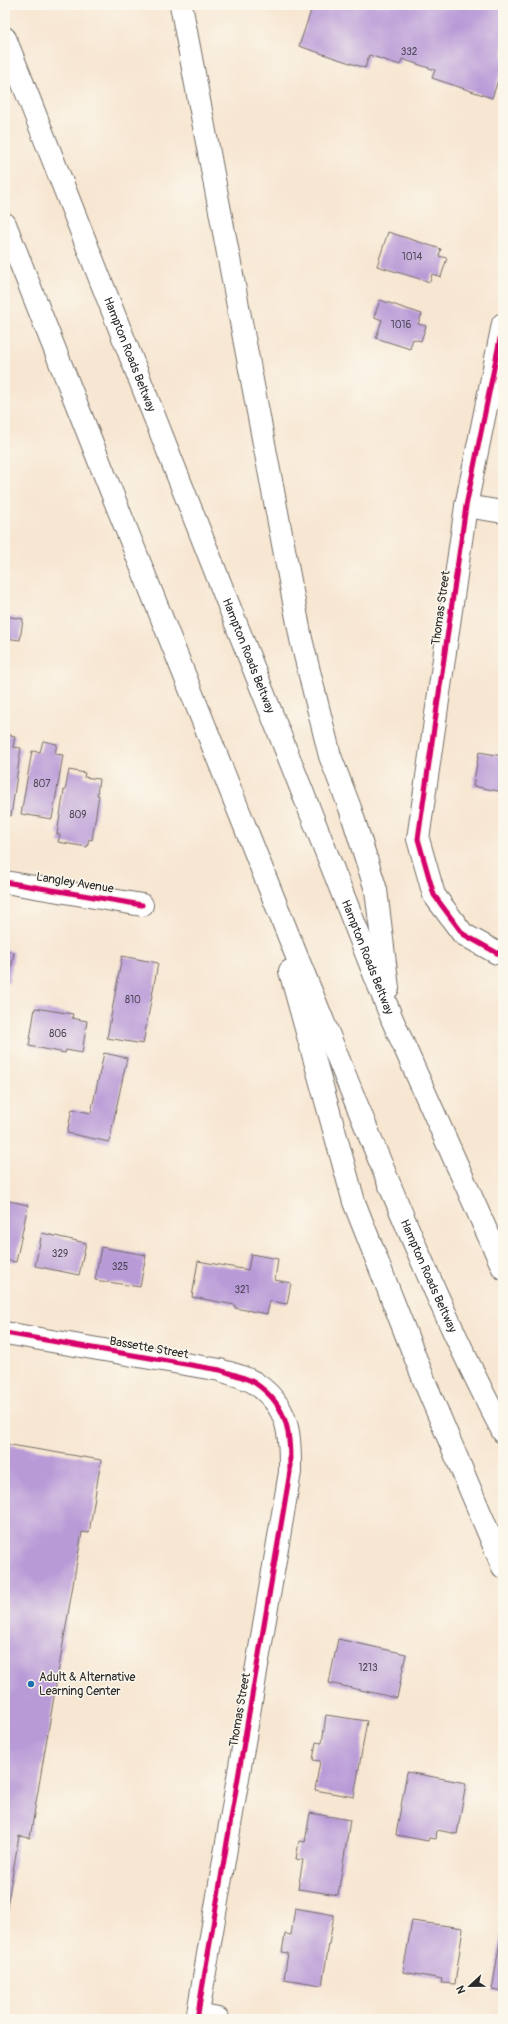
<svg xmlns="http://www.w3.org/2000/svg" width="508" height="2024" viewBox="0 0 508 2024" font-family="Pangolin,sans-serif">
	<style>
		.building { fill: #b89ad7 }
		.lines { fill: none; stroke-linecap: round; stroke-linejoin: round }
		.minor-casing { stroke: #726c65; stroke-width: 24 }
		.highway-casing { stroke: #726c65; stroke-width: 24 }
		.minor { stroke: #fff; stroke-width: 22 }
		.highway { stroke: #fff; stroke-width: 22 }
		.cycleway-casing { stroke: #fbf7ec; stroke-width: 8 }
		.cycleway { stroke: #d6006c; stroke-width: 5 }
		.poi-dot { fill: #1f6fb2; stroke: #fbf7ec; stroke-width: 1.5 }
		.labels { text-anchor: middle; dominant-baseline: central; stroke-width: 3; stroke-linejoin: round; paint-order: stroke }
		.number-label { font-size: 10px; fill: #4e4756 }
		.street-label { font-size: 12px; fill: #2b2b2b; stroke: #fbf7ec }
		.poi-label { font-size: 12px; fill: #2b2b2b; stroke: #fbf7ec; text-anchor: start }
	</style>
	<rect width="100%" height="100%" fill="#fbf7ec"/>
	<filter id="ink" filterUnits="userSpaceOnUse"><feTurbulence type="fractalNoise" baseFrequency=".025" numOctaves="2"/><feDisplacementMap in="SourceGraphic" scale="8" xChannelSelector="R" yChannelSelector="G"/><feConvolveMatrix kernelMatrix="1 2 1 2 8 2 1 2 1" color-interpolation-filters="sRGB"/></filter>
	<filter id="wash" filterUnits="userSpaceOnUse"><feTurbulence type="fractalNoise" baseFrequency=".012" numOctaves="4" result="noise"/><feDisplacementMap in="SourceGraphic" scale="16" xChannelSelector="R" yChannelSelector="G"/><feGaussianBlur stdDeviation="0.9" result="paint"/><feColorMatrix in="noise" values="0 0 0 0 0 0 0 0 0 0 0 0 0 0 0 0 0 1.4 0 .05"/><feComposite in="paint" operator="in"/></filter>
	<g filter="url(#wash)">
		<rect width="100%" height="100%" fill="#f7e6d1"/>
		<g id="blocks">
			<!-- building -->
			<g class="building">
				<path d="M313,5H503V66L492,98L432,78L435,70L402,59L400,65L369,55L365,68L299,46Z"/>
				<path d="M388,232L441,249L439,256L447,258L441,277L432,274L430,282L377,266Z"/>
				<path d="M380,300L422,314L418,324L426,326L421,341L413,339L410,349L376,338L382,320L374,317Z"/>
				<path d="M5,616L23,619L20,640L5,638Z"/>
				<path d="M5,734L15,736L13,747L21,748L11,816L5,815Z"/>
				<path d="M43,741L57,744L55,754L63,755L52,819L21,814L32,751L40,752Z"/>
				<path d="M479,752L503,756V792L473,786Z"/>
				<path d="M69,770L85,773L84,777L99,779L97,795H99L92,840L89,839L87,847L58,842L60,835L57,834L64,790L65,791Z"/>
				<path d="M5,950L14,952L9,983L5,982Z"/>
				<path d="M122,956L158,963L143,1044L107,1038Z"/>
				<path d="M35,1008L73,1014L72,1018L87,1021L82,1053L66,1050L65,1053L29,1046Z"/>
				<path d="M104,1053L127,1058L109,1142L67,1133L72,1109L91,1113Z"/>
				<path d="M5,1200L28,1205L16,1262L5,1260Z"/>
				<path d="M42,1233L86,1243L79,1275L35,1266Z"/>
				<path d="M101,1247L146,1255L140,1287L95,1280Z"/>
				<path d="M251,1254L278,1259L275,1280L291,1283L287,1304L270,1301L267,1314L235,1308V1305L192,1297L198,1261L248,1270Z"/>
				<path d="M5,1444L101,1460L89,1533L82,1532L30,1838L19,1836L6,1913Z"/>
				<path d="M338,1639L406,1654L397,1698L329,1683Z"/>
				<path d="M326,1715L367,1721L354,1797L315,1790L320,1761L313,1760L316,1742L322,1743Z"/>
				<path d="M407,1772L466,1783L457,1834L437,1830L436,1839L429,1838L428,1841L396,1835Z"/>
				<path d="M310,1813L350,1820L338,1895L298,1889L303,1860L296,1859L299,1841L305,1842Z"/>
				<path d="M295,1908L334,1915L322,1985L284,1979L288,1953L282,1952L285,1934L291,1935Z"/>
				<path d="M412,1921L463,1928L455,1984L441,1983L442,1979L403,1972Z"/>
				<path d="M501,1935H503V1992L492,1990Z"/>
			</g>
		</g>
	</g>
	<g filter="url(#ink)">
		<use href="#blocks" fill-opacity="0" stroke="#726c65" stroke-width="1"/>
		<g class="lines">
			<defs>
				<g id="minor">
					<path d="M503,324L466,506L418,839L434,895L463,934L497,953L503,954"/>
					<path d="M466,506L503,512"/>
					<path d="M5,882L142,905"/>
					<path d="M5,1333L220,1370C231,1374 246,1377 255,1383C290,1407 290,1434 290,1472L197,2019"/>
					<path d="M198,2015L218,2019"/>
				</g>
				<g id="highway">
					<path d="M181,5L301,639L330,756L350,808L376,890L388,988"/>
					<path id="s1" d="M5,38L392,1019L503,1268"/>
					<path id="s2" d="M5,224C103,470 200,717 299,962C364,1120 424,1281 503,1432"/>
					<path d="M290,971L354,1202L426,1385L503,1567"/>
				</g>
			</defs>
			<!-- minor casing -->
			<use href="#minor" class="minor-casing"/>
			<!-- highway casing -->
			<use href="#highway" class="highway-casing"/>
			<!-- minor -->
			<use href="#minor" class="minor"/>
			<!-- highway -->
			<use href="#highway" class="highway"/>
			<defs>
				<g id="cycleway">
					<path d="M503,324L466,506L418,839L434,895L463,934L497,953L503,954"/>
					<path d="M5,882L142,905"/>
					<path d="M5,1333L220,1370C231,1374 246,1377 255,1383C290,1407 290,1434 290,1472L197,2019"/>
				</g>
			</defs>
			<!-- cycleway casing -->
			<use href="#cycleway" class="cycleway-casing"/>
			<!-- cycleway -->
			<use href="#cycleway" class="cycleway"/>
		</g>
	</g>
	<!-- markers -->
	<circle class="poi-dot" cx="31" cy="1684" r="4"/>
	<g class="labels">
		<!-- number labels -->
		<g class="number-label">
			<text x="409" y="52">332</text>
			<text x="412" y="257">1014</text>
			<text x="401" y="325">1016</text>
			<text x="42" y="784">807</text>
			<text x="78" y="815">809</text>
			<text x="133" y="1000">810</text>
			<text x="58" y="1034">806</text>
			<text x="60" y="1254">329</text>
			<text x="120" y="1267">325</text>
			<text x="242" y="1290">321</text>
			<text x="368" y="1668">1213</text>
		</g>
		<!-- street labels -->
		<g class="street-label">
			<text stroke="none"><textPath href="#s1" startOffset="340">Hampton Roads Beltway</textPath></text>
			<text transform="translate(441 608) rotate(-82)">Thomas Street</text>
			<text stroke="none"><textPath href="#s1" startOffset="664">Hampton Roads Beltway</textPath></text>
			<text transform="translate(75 883) rotate(9)">Langley Avenue</text>
			<text stroke="none"><textPath href="#s1" startOffset="988">Hampton Roads Beltway</textPath></text>
			<text stroke="none"><textPath href="#s2" startOffset="1134">Hampton Roads Beltway</textPath></text>
			<text transform="translate(149 1348) rotate(10)">Bassette Street</text>
			<text transform="translate(240 1710) rotate(-80)">Thomas Street</text>
		</g>
		<!-- poi labels -->
		<g class="poi-label">
			<text x="39" y="1677">Adult &amp; Alternative<tspan x="39" dy="14">Learning Center</tspan></text>
		</g>
	</g>
	<!-- margin -->
	<rect width="508" height="2024" fill="none" stroke="#fbf7ec" stroke-width="20"/>
	<!-- north arrow -->
	<g transform="translate(470 1986) rotate(248)" stroke="#fbf7ec" stroke-width="3" paint-order="stroke">
	<path d="M0-3L7 15L0 10L-7 15Z" fill="#2b2b2b"/>
	<text y="-6" font-size="11" font-weight="bold" text-anchor="middle" fill="#2b2b2b">N</text>
	</g>
</svg>
